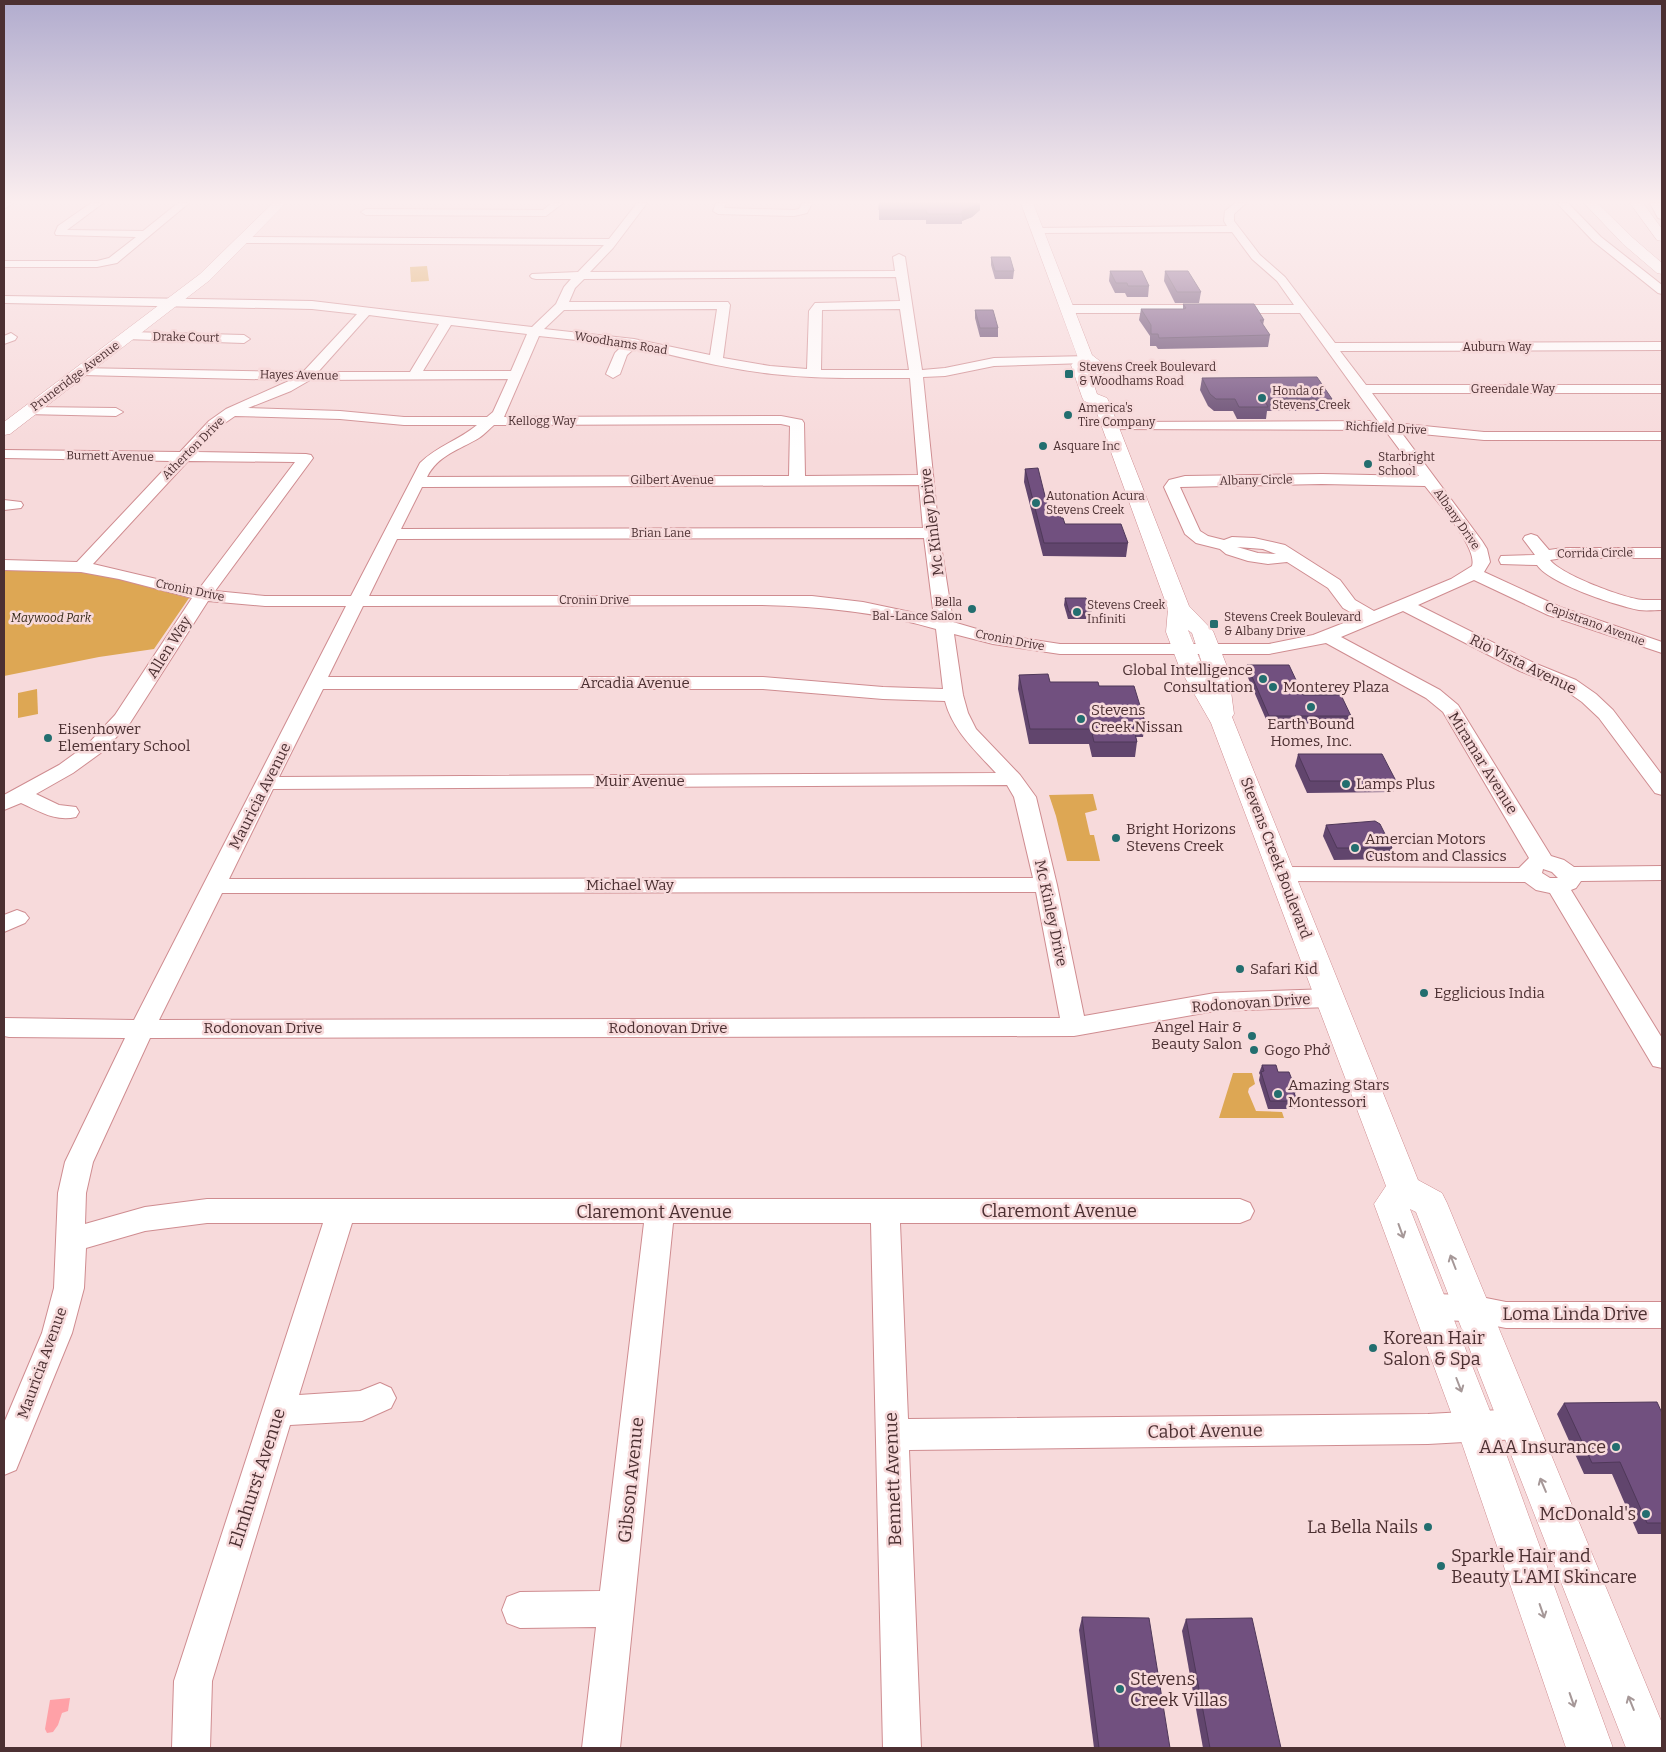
<svg xmlns="http://www.w3.org/2000/svg" width="1666" height="1752" viewBox="0 0 1666 1752" font-family="Bitter,serif">
	<style>
		.green { fill: #dda754 }
		.water { fill: #ffa1a7 }
		.lines { fill: none; stroke-linecap: round; stroke-linejoin: round }
		.minor-casing { stroke: #cf8c90; stroke-width: 2 }
		.major-casing { stroke: #cf8c90; stroke-width: 1 }
		.highway-casing { stroke: #cf8c90; stroke-width: 1 }
		.minor { fill: #fff; fill-rule: evenodd }
		.major { fill: #fff; fill-rule: evenodd }
		.highway { fill: #fff; fill-rule: evenodd }
		.wall { fill: #61456d }
		.shaded-wall { fill: #4f3859 }
		.building { fill: #71507f; stroke: #4f3859 }
		.oneway { stroke: #a69898 }
		.poi-dot { fill: #236e6f; stroke: #f7dadb; stroke-width: 2 }
		.labels { text-anchor: middle; dominant-baseline: central; stroke-width: 5; stroke-linejoin: round; paint-order: stroke }
		.far-street-label { font-size: 12px; fill: #4c3032; stroke: #f7dadb }
		.far-poi-label { font-size: 12px; fill: #4c3032; stroke: #f7dadb; text-anchor: start }
		.far-park-label { font-size: 12px; font-style: italic; fill: #372b1a; stroke: #f7dadb }
		.street-label { font-size: 15px; fill: #4c3032; stroke: #f7dadb }
		.poi-label { font-size: 15px; fill: #4c3032; stroke: #f7dadb; text-anchor: start }
		.near-street-label { font-size: 18px; fill: #4c3032; stroke: #f7dadb }
		.near-poi-label { font-size: 18px; fill: #4c3032; stroke: #f7dadb; text-anchor: start }
	</style>
	<rect width="100%" height="100%" fill="#f7dadb"/>
	<!-- green -->
	<g class="green">
		<path d="M427,266L429,281L411,282L410,267Z"/>
		<path d="M4,570L92,572L189,598L154,649L99,657L4,676Z"/>
		<path d="M37,689L38,714L18,718V693Z"/>
		<path d="M1093,794L1097,810L1085,813L1090,835H1094L1100,861H1067L1056,816L1049,795Z"/>
		<path d="M1233,1073H1252L1255,1084L1249,1088L1248,1092L1256,1111L1282,1112L1284,1118H1219Z"/>
	</g>
	<!-- water -->
	<path class="water" d="M70,1698L68,1711L62,1713L58,1725L53,1732L47,1733L45,1729L50,1700Z"/>
	<g class="lines">
		<defs>
			<g id="minor">
				<path d="M4,203H13L4,209Z"/>
				<path d="M91,203H103L67,230L143,231L178,203H189L117,263L97,267H4V261H97L109,258L136,237L56,235L55,233L58,226Z"/>
				<path d="M552,203H563L546,216L366,215L361,212L366,209L543,210Z"/>
				<path d="M637,203H647L613,248L590,272L895,271L893,257L899,254L905,257L922,370L945,368L994,358L1091,356L1092,359L1086,363L994,366L945,376L923,377L939,533L953,622L994,634L1060,644H1269L1313,635L1359,617L1343,608L1328,588L1287,562L1268,564L1248,561L1226,554L1220,549L1196,543L1185,534L1164,487L1169,480L1185,476L1322,474L1419,476L1385,430L1105,429L1103,426L1105,423L1110,422L1378,421L1300,313H1067L1061,309L1067,305H1294L1277,281L1252,259L1232,232L1037,233L1033,232L1032,230L1033,228L1227,226L1224,221L1225,211L1235,203H1246L1234,214V221L1260,255L1285,277L1335,343L1662,342V350L1340,351L1366,385H1662V393H1372L1394,423L1484,432H1662V440H1484L1401,432L1482,541L1487,549L1490,562L1484,572L1560,607L1662,642V653L1548,615L1474,580L1418,605L1534,663L1576,680L1596,694L1613,710L1662,775V795L1655,793L1599,718L1582,702L1562,688L1520,671L1403,611L1341,637L1440,690L1458,705L1551,856L1564,860L1574,867L1662,866V880L1581,881L1576,888L1571,890L1662,1038V1068L1653,1066L1550,893L1536,890L1525,882L1283,881L1275,879L1272,874L1275,869L1283,867L1519,868L1529,858L1443,712L1426,698L1326,643L1269,654H1060L993,644L954,634L963,695L968,713L976,729L1020,775L1036,797L1057,885L1084,1016L1215,993L1330,989L1339,992L1342,998L1339,1004L1330,1007L1215,1011L1074,1036L150,1038L93,1162L86,1193L85,1224L145,1207L207,1199H1240L1250,1203L1254,1211L1250,1219L1240,1223H900L908,1419L1428,1414L1518,1409L1530,1413L1534,1424L1530,1435L1518,1439L1428,1444L909,1450L921,1748H883L871,1223H673L620,1748H582L596,1627L520,1628L507,1623L502,1610L507,1597L520,1592L600,1591L644,1223H352L299,1395L360,1391L380,1383L391,1388L396,1398L391,1408L362,1421L290,1425L212,1681L210,1748H172L174,1681L323,1223H207L145,1231L86,1248L84,1288L72,1333L16,1470L4,1475V1423L42,1333L54,1288L58,1193L65,1162L125,1038L9,1037L4,1036V1018L134,1020L346,606H265L208,601L130,723L102,752L73,773L36,794L59,805L76,807L79,812L76,817C55,822 39,811 21,803L4,810V795L59,765L88,744L115,715L192,598L119,579L81,572L4,570V560L77,562L172,461L4,458V450L180,452L209,421L226,409L291,380L82,375L77,374L75,371L77,368L303,372L357,314L312,309L4,303V296L312,301L532,327L556,304L564,287L571,279H536L532,278L530,276L532,274L578,272L604,245L243,243L238,240L243,237L609,239ZM896,277L900,301L815,303L809,311L807,369L770,366L723,358L730,305L728,302H569L575,288L584,279ZM717,309L710,355L634,339L544,329L564,310ZM900,309L909,370H821L822,310ZM369,315L439,324L410,372H318ZM451,325L527,334L511,371H423ZM539,336L623,345L615,353L606,374L613,378L620,374L627,355L636,347C682,357 726,369 772,374C818,379 864,378 910,378L918,475L805,476L804,423L802,420L781,416L504,417ZM508,379L493,412L487,417H404L340,411L248,408L291,391L310,380ZM235,416L340,419L404,425H477C459,440 437,446 420,463L351,596H265L215,591L313,458L311,455L306,454L196,452L219,427ZM781,424L790,426L789,476L427,477C438,455 459,450 479,438C485,434 489,429 494,425ZM188,461L295,462L199,589L93,564ZM1322,484L1425,486C1437,501 1478,548 1472,566L1451,579L1374,611L1355,600L1340,580L1285,545L1254,538L1232,537L1224,540L1208,536L1200,531L1180,487ZM919,485L923,528L401,529L422,487ZM924,538L934,617L863,602L812,596H369L397,539ZM1237,547L1263,549L1276,554L1258,553ZM759,605C819,606 878,612 936,629L943,689L883,687L763,677H328L363,606ZM323,689H763L883,699L945,701C953,731 975,750 996,773L279,777ZM1007,785L1014,797L1033,878L229,879L273,789ZM1543,869L1552,872L1558,878H1550L1542,873ZM1036,892L1060,1018L159,1020L222,893Z"/>
				<path d="M716,203H726L724,208L794,210L799,209L802,203H812L807,213L794,216L718,214L713,211Z"/>
				<path d="M1557,203H1568L1601,237L1662,285V294L1658,293L1593,241Z"/>
				<path d="M1650,203H1660L1662,207V219L1658,218Z"/>
				<path d="M129,332L244,335L250,339L244,343L125,339L123,336L125,333Z"/>
				<path d="M11,333L17,337L15,340L4,344V336Z"/>
				<path d="M30,407L116,408L123,412L116,416L25,414L23,411L25,408Z"/>
				<path d="M4,500L21,502L23,505L21,508L4,510Z"/>
				<path d="M1531,534L1537,536L1549,550L1563,548H1662V558H1563L1550,560C1562,575 1623,598 1643,600C1649,600 1656,600 1662,600V610C1655,610 1646,611 1639,610C1615,605 1550,584 1537,565L1501,564L1499,560L1501,556L1535,555L1523,539L1525,536Z"/>
				<path d="M17,910L25,913L29,918L25,923L4,932V915Z"/>
				<path d="M1429,1294L1471,1295L1506,1302H1662V1328H1506L1471,1321L1429,1320L1418,1316L1414,1307L1418,1298Z"/>
			</g>
			<g id="major">
				<path d="M273,203H286L210,280L10,434L4,435V422L200,274Z"/>
				<path d="M1021,203H1033L1092,355L1101,362L1107,370L1105,373C1095,376 1094,372 1088,367L1097,394L1107,398L1109,402L1189,606L1213,631L1228,669L1234,714L1232,717L1418,1180L1442,1193L1447,1203L1662,1723V1748H1626L1416,1212L1410,1209L1496,1426L1613,1748H1566L1456,1426L1374,1204L1386,1186L1211,723L1180,669L1166,632L1168,609L1094,405L1084,401L1082,397L1071,365L1078,358ZM1188,630L1192,633L1206,675Z"/>
			</g>
			<g id="highway">
				<path d="M1584,203H1597L1633,238L1662,263V274L1657,273L1623,244Z"/>
				<path d="M1630,203H1643L1662,229V241L1657,240Z"/>
			</g>
		</defs>
		<!-- minor casing -->
		<use href="#minor" class="minor-casing"/>
		<!-- major casing -->
		<use href="#major" class="major-casing"/>
		<!-- highway casing -->
		<use href="#highway" class="highway-casing"/>
		<!-- minor -->
		<use href="#minor" class="minor"/>
		<!-- major -->
		<use href="#major" class="major"/>
		<!-- highway -->
		<use href="#highway" class="highway"/>
	</g>
	<!-- wall -->
	<g class="wall">
		<path d="M879,203H980V210L972,217L962,221V224H926V220H879Z"/>
		<path d="M991,257L1014,271L1013,279H995L991,265Z"/>
		<path d="M1110,271L1149,286L1148,297H1127L1125,293H1115L1109,281Z"/>
		<path d="M1165,271L1201,292L1199,303H1175L1164,281Z"/>
		<path d="M1183,304L1264,320L1263,325L1270,335L1268,347L1158,349L1156,346H1150V336L1139,320L1141,309H1183Z"/>
		<path d="M975,310L998,328V337H980L975,318Z"/>
		<path d="M1202,378L1332,399L1329,411H1267L1266,419H1237L1233,411H1214L1208,406L1200,390Z"/>
		<path d="M1025,469L1049,512L1061,518L1065,524L1128,543L1126,557L1043,556L1024,482Z"/>
		<path d="M1065,598L1091,612L1090,619H1068L1064,605Z"/>
		<path d="M1247,665L1303,695L1351,716L1349,723L1268,724L1246,673Z"/>
		<path d="M1019,675L1050,682L1099,686L1145,722L1143,737H1136L1137,742L1135,757H1092L1089,744H1029L1018,689Z"/>
		<path d="M1298,754L1396,781L1393,792L1307,793L1295,766Z"/>
		<path d="M1326,825L1392,848L1388,859L1334,860L1323,836Z"/>
		<path d="M1262,1065L1296,1090L1295,1094L1297,1101L1295,1109H1268L1259,1080L1260,1075L1259,1073Z"/>
		<path d="M1564,1403L1662,1413V1534H1638L1612,1474H1584L1557,1414Z"/>
		<path d="M1082,1617L1170,1748H1094L1079,1630Z"/>
		<path d="M1186,1619L1281,1748H1203L1182,1631Z"/>
	</g>
	<!-- shaded-wall -->
	<path class="shaded-wall" d="M977,203H980V210L972,217L962,221V211Z"/>
	<!-- building -->
	<g class="building">
		<path d="M879,203H977L972,207L962,211V214H927L926,210H879Z"/>
		<path d="M991,257H1010L1014,271H995Z"/>
		<path d="M1110,271H1142L1149,286H1128L1127,283H1116Z"/>
		<path d="M1165,271H1188L1201,292H1177Z"/>
		<path d="M1183,304H1254L1264,320H1260L1270,335L1159,338L1158,334H1151V325L1141,309H1184L1186,308Z"/>
		<path d="M975,310H993L998,328H980Z"/>
		<path d="M1317,377L1332,399H1264L1268,407H1239L1235,399H1216L1210,394L1202,378Z"/>
		<path d="M1038,468L1049,512H1059L1061,518H1063L1065,524H1121L1128,543H1044L1025,469Z"/>
		<path d="M1065,598H1086L1091,612H1069Z"/>
		<path d="M1247,665H1289L1303,695H1341L1351,716H1269Z"/>
		<path d="M1048,674L1050,682H1098L1099,686H1134L1145,722H1132L1137,742H1094L1091,729H1030L1019,675Z"/>
		<path d="M1298,754H1382L1396,781H1310Z"/>
		<path d="M1375,821L1380,824L1392,848H1337L1326,825Z"/>
		<path d="M1262,1065H1276L1278,1072H1289L1296,1090H1293L1297,1101H1270L1261,1072L1264,1071Z"/>
		<path d="M1657,1402L1662,1413V1523H1647L1620,1462L1592,1463L1564,1403Z"/>
		<path d="M1082,1617L1149,1618L1170,1748H1099Z"/>
		<path d="M1252,1618L1281,1748H1210L1186,1619Z"/>
	</g>
	<!-- one-way arrows -->
	<defs><path id="oneway-shaft" d="M-6 0H5M1.5-3L5.5 0L1.5 3" fill="none" stroke-width="1.6" stroke-linecap="round" stroke-linejoin="round" transform="scale(1.25)"/></defs>
	<g class="oneway">
		<use href="#oneway-shaft" transform="translate(1401 1231) rotate(70)"/>
		<use href="#oneway-shaft" transform="translate(1453 1262) rotate(-111)"/>
		<use href="#oneway-shaft" transform="translate(1459 1385) rotate(69)"/>
		<use href="#oneway-shaft" transform="translate(1543 1485) rotate(-113)"/>
		<use href="#oneway-shaft" transform="translate(1542 1611) rotate(71)"/>
		<use href="#oneway-shaft" transform="translate(1572 1700) rotate(71)"/>
		<use href="#oneway-shaft" transform="translate(1631 1703) rotate(-112)"/>
	</g>
	<!-- sky -->
	<linearGradient id="sky" x2="0" y2="1"><stop stop-color="#b1acce"/><stop offset="0.45" stop-color="#fbeeef"/><stop offset="1" stop-color="#fbeeef" stop-opacity="0"/></linearGradient>
	<rect width="1666" height="449" fill="url(#sky)"/>
	<!-- markers -->
	<g class="poi-dot">
		<rect x="1064" y="369" width="10" height="10" rx="2.5"/>
		<circle cx="1262" cy="398" r="5"/>
		<circle cx="1068" cy="415" r="5"/>
		<circle cx="1043" cy="446" r="5"/>
		<circle cx="1368" cy="464" r="5"/>
		<circle cx="1036" cy="503" r="5"/>
		<circle cx="972" cy="609" r="5"/>
		<circle cx="1077" cy="612" r="5"/>
		<rect x="1209" y="619" width="10" height="10" rx="2.5"/>
		<circle cx="1263" cy="679" r="5"/>
		<circle cx="1273" cy="687" r="5"/>
		<circle cx="1311" cy="707" r="5"/>
		<circle cx="1081" cy="719" r="5"/>
		<circle cx="48" cy="738" r="5"/>
		<circle cx="1346" cy="784" r="5"/>
		<circle cx="1116" cy="838" r="5"/>
		<circle cx="1355" cy="848" r="5"/>
		<circle cx="1240" cy="969" r="5"/>
		<circle cx="1424" cy="993" r="5"/>
		<circle cx="1252" cy="1036" r="5"/>
		<circle cx="1254" cy="1050" r="5"/>
		<circle cx="1278" cy="1094" r="5"/>
		<circle cx="1373" cy="1348" r="5"/>
		<circle cx="1616" cy="1447" r="5"/>
		<circle cx="1646" cy="1514" r="5"/>
		<circle cx="1428" cy="1527" r="5"/>
		<circle cx="1441" cy="1566" r="5"/>
		<circle cx="1120" cy="1689" r="5"/>
	</g>
	<g class="labels">
		<!-- far-street labels -->
		<g class="far-street-label">
			<text transform="translate(186 337) rotate(1)">Drake Court</text>
			<text transform="translate(621 343) rotate(9)">Woodhams Road</text>
			<text x="1497" y="347">Auburn Way</text>
			<text transform="translate(299 375) rotate(1)">Hayes Avenue</text>
			<text transform="translate(75 376) rotate(-37)">Pruneridge Avenue</text>
			<text x="1513" y="389">Greendale Way</text>
			<text x="542" y="421">Kellogg Way</text>
			<text transform="translate(1386 428) rotate(3)">Richfield Drive</text>
			<text transform="translate(193 448) rotate(-45)">Atherton Drive</text>
			<text transform="translate(110 456) rotate(1)">Burnett Avenue</text>
			<text x="672" y="480">Gilbert Avenue</text>
			<text transform="translate(1256 480) rotate(-1)">Albany Circle</text>
			<text transform="translate(1457 519) rotate(55)">Albany Drive</text>
			<text x="661" y="533">Brian Lane</text>
			<text transform="translate(1595 553) rotate(-1)">Corrida Circle</text>
			<text transform="translate(190 590) rotate(12)">Cronin Drive</text>
			<text x="594" y="600">Cronin Drive</text>
			<text transform="translate(1595 624) rotate(20)">Capistrano Avenue</text>
			<text transform="translate(1010 640) rotate(11)">Cronin Drive</text>
		</g>
		<!-- far-poi labels -->
		<g class="far-poi-label">
			<text x="1079" y="367">Stevens Creek Boulevard<tspan x="1079" dy="14">&amp; Woodhams Road</tspan></text>
			<text x="1272" y="391">Honda of<tspan x="1272" dy="14">Stevens Creek</tspan></text>
			<text x="1078" y="408">America's<tspan x="1078" dy="14">Tire Company</tspan></text>
			<text x="1053" y="446">Asquare Inc</text>
			<text x="1378" y="457">Starbright<tspan x="1378" dy="14">School</tspan></text>
			<text x="1046" y="496">Autonation Acura<tspan x="1046" dy="14">Stevens Creek</tspan></text>
			<text x="962" y="602" text-anchor="end">Bella<tspan x="962" dy="14">Bal-Lance Salon</tspan></text>
			<text x="1087" y="605">Stevens Creek<tspan x="1087" dy="14">Infiniti</tspan></text>
			<text x="1224" y="617">Stevens Creek Boulevard<tspan x="1224" dy="14">&amp; Albany Drive</tspan></text>
		</g>
		<!-- far-park labels -->
		<g class="far-park-label">
			<text x="51" y="618">Maywood Park</text>
		</g>
		<!-- street labels -->
		<g class="street-label">
			<text transform="translate(932 522) rotate(-97)">Mc Kinley Drive</text>
			<text transform="translate(169 647) rotate(-58)">Allen Way</text>
			<text transform="translate(1523 664) rotate(26)">Rio Vista Avenue</text>
			<text x="635" y="683">Arcadia Avenue</text>
			<text transform="translate(1483 763) rotate(58)">Miramar Avenue</text>
			<text x="640" y="781">Muir Avenue</text>
			<text transform="translate(260 796) rotate(-63)">Mauricia Avenue</text>
			<text transform="translate(1276 858) rotate(69)">Stevens Creek Boulevard</text>
			<text x="630" y="885">Michael Way</text>
			<text transform="translate(1051 913) rotate(78)">Mc Kinley Drive</text>
			<text transform="translate(1251 1003) rotate(-4)">Rodonovan Drive</text>
			<text x="263" y="1028">Rodonovan Drive</text>
			<text x="668" y="1028">Rodonovan Drive</text>
			<text transform="translate(42 1363) rotate(-70)">Mauricia Avenue</text>
		</g>
		<!-- poi labels -->
		<g class="poi-label">
			<text x="1253" y="670" text-anchor="end">Global Intelligence<tspan x="1253" dy="17">Consultation</tspan></text>
			<text x="1283" y="687">Monterey Plaza</text>
			<text x="1091" y="710">Stevens<tspan x="1091" dy="17">Creek Nissan</tspan></text>
			<text x="1311" y="724" text-anchor="middle">Earth Bound<tspan x="1311" dy="17">Homes, Inc.</tspan></text>
			<text x="58" y="729">Eisenhower<tspan x="58" dy="17">Elementary School</tspan></text>
			<text x="1356" y="784">Lamps Plus</text>
			<text x="1126" y="829">Bright Horizons<tspan x="1126" dy="17">Stevens Creek</tspan></text>
			<text x="1365" y="839">Amercian Motors<tspan x="1365" dy="17">Custom and Classics</tspan></text>
			<text x="1250" y="969">Safari Kid</text>
			<text x="1434" y="993">Egglicious India</text>
			<text x="1242" y="1027" text-anchor="end">Angel Hair &amp;<tspan x="1242" dy="17">Beauty Salon</tspan></text>
			<text x="1264" y="1050">Gogo Phở</text>
			<text x="1288" y="1085">Amazing Stars<tspan x="1288" dy="17">Montessori</tspan></text>
		</g>
		<!-- near-street labels -->
		<g class="near-street-label">
			<text x="1059" y="1211">Claremont Avenue</text>
			<text x="654" y="1212">Claremont Avenue</text>
			<text x="1575" y="1314">Loma Linda Drive</text>
			<text transform="translate(1205 1431) rotate(-1)">Cabot Avenue</text>
			<text transform="translate(257 1478) rotate(-72)">Elmhurst Avenue</text>
			<text transform="translate(893 1479) rotate(-92)">Bennett Avenue</text>
			<text transform="translate(631 1480) rotate(-84)">Gibson Avenue</text>
		</g>
		<!-- near-poi labels -->
		<g class="near-poi-label">
			<text x="1383" y="1338">Korean Hair<tspan x="1383" dy="21">Salon &amp; Spa</tspan></text>
			<text x="1606" y="1447" text-anchor="end">AAA Insurance</text>
			<text x="1636" y="1514" text-anchor="end">McDonald's</text>
			<text x="1418" y="1527" text-anchor="end">La Bella Nails</text>
			<text x="1451" y="1556">Sparkle Hair and<tspan x="1451" dy="21">Beauty L'AMI Skincare</tspan></text>
			<text x="1130" y="1679">Stevens<tspan x="1130" dy="21">Creek Villas</tspan></text>
		</g>
	</g>
	<!-- border -->
	<rect width="1666" height="1752" fill="none" stroke="#4c3032" stroke-width="10"/>
</svg>
